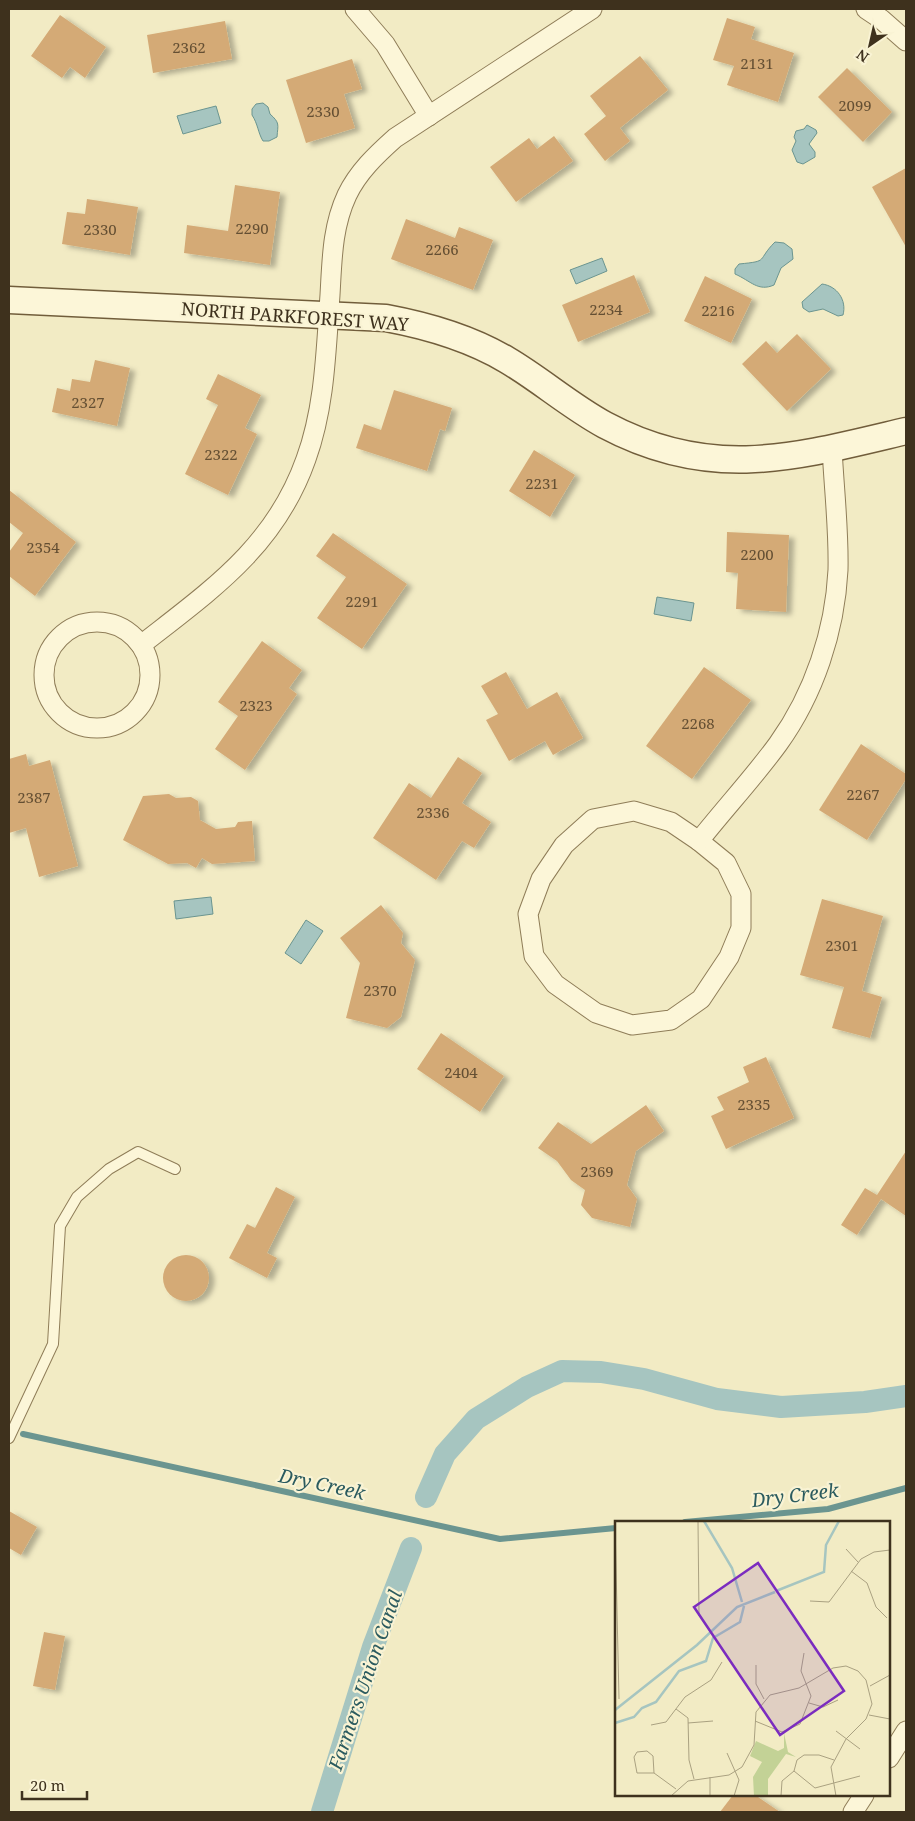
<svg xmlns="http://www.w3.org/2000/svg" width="915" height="1821" viewBox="0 0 915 1821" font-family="'Noto Serif',serif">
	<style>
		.water { fill: #a6c5c0; stroke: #6b9590 }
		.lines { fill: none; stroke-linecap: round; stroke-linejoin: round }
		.stream { stroke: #6b9590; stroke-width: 6 }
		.canal { stroke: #a6c5c0; stroke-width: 22 }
		.building { fill: #d4aa76; filter: url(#shadow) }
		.lane-casing { stroke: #8f7d58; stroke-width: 12 }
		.street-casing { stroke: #8f7d58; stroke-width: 21 }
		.secondary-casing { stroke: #715d3b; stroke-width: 29 }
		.lane { stroke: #fcf6d8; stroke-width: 10 }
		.street { stroke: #fcf6d8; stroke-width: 19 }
		.secondary { stroke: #fcf6d8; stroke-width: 26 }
		.labels { text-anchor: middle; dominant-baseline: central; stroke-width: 4.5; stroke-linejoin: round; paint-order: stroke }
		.number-label { font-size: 15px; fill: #644f33 }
		.street-label { font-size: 18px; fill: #3e311d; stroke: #f9f3d4 }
		.water-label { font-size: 19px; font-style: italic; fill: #2b5b5f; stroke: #f9f3d4 }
		.inset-river { fill: none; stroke: #a6c5c0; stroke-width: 2.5 }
		.inset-road { fill: none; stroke: #aaa181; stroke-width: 1 }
		.view { fill: #7b2cbf; fill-opacity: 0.15; stroke: #7b2cbf; stroke-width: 2.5 }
		.inset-edge { fill: none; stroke: #3e311d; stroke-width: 2.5 }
	</style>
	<defs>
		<filter id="shadow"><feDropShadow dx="5.5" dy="3" stdDeviation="2.5" flood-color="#0004"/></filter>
	</defs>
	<rect width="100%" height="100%" fill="#f2ebc4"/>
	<!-- water -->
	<g class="water">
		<path d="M263,103L268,107L270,114C280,123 278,124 277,137L269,141H263C258,133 258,124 252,115V109L256,104Z"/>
		<path d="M216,106L221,123L183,134L177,116Z"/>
		<path d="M807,125L816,130L817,133L809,144L815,152V157L803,164L797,162L792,150L796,141L794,137L796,131L804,129Z"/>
		<path d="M775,242L784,243L792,249L793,259L781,268L774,285C758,292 751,281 735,274V269L739,264C770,261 756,261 775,242Z"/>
		<path d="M602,258L607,271L576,284L570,270Z"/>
		<path d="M822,284C837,286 847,300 843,315L838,316L823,309L809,312L803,308L802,302Z"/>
		<path d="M657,597L694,603L691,621L654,614Z"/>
		<path d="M211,897L213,914L176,919L174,901Z"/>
		<path d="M306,920L323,931L301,964L285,953Z"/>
	</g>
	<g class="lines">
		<!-- stream -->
		<g class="stream">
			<path d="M23,1434L500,1539L616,1528"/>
			<path d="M685,1522L828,1509L906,1488"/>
		</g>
		<!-- canal -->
		<g class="canal">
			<path d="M426,1497L445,1454L476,1419L527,1387L562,1371L601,1372L644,1379L717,1399L781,1407L865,1402L906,1396"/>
			<path d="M322,1812L373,1647L411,1548"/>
		</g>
	</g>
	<!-- building -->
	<g class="building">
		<path d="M60,15L106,47L85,78L70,67L62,78L31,56Z"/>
		<path d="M727,18L755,27L751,39L794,53L778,102L727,85L734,66L713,60Z"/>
		<path d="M225,21L232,59L153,73L147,35Z"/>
		<path d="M640,56L668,90L620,128L630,141L605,161L584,134L606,116L590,96Z"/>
		<path d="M352,59L362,89L344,94L355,128L306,143L286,80Z"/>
		<path d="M847,68L892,112L863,142L818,97Z"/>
		<path d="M554,136L573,161L516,202L490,167L529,138L537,149Z"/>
		<path d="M906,168V247L872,187Z"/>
		<path d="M235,185L280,192L270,265L184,253L187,225L228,231Z"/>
		<path d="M87,199L138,207L130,255L62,244L67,212L85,214Z"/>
		<path d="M406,219L455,238L459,227L493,240L473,290L391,259Z"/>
		<path d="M634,275L650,312L578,342L562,305Z"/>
		<path d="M705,276L752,299L731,343L684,321Z"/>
		<path d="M797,334L831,369L787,411L742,364L766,341L777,353Z"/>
		<path d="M95,360L130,368L117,426L52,412L57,388L70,391L72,379L90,382Z"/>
		<path d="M218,374L261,395L245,428L257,434L228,495L185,474L218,405L206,399Z"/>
		<path d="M394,390L452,408L445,431L440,429L427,471L356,448L364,424L381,430Z"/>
		<path d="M534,450L575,475L550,517L509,491Z"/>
		<path d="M9,490L76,542L35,596L9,576V552L23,533L9,522Z"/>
		<path d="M727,532L789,535L786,612L736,609L738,573L726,572Z"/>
		<path d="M333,533L407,584L362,649L317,618L346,577L316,556Z"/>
		<path d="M262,641L302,670L289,688L297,694L245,770L215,749L238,716L218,702Z"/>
		<path d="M704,667L751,700L692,779L646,746Z"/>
		<path d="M506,672L527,709L557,692L583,738L553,755L545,741L509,761L486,720L498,714L481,686Z"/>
		<path d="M861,744L906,774V779L867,840L819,810Z"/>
		<path d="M26,754L29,766L50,760L78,866L39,877L26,828L9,833V759Z"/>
		<path d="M458,757L482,773L462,803L491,822L474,848L462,841L436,880L373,838L409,783L431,798Z"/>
		<path d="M169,794L176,798L191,797L198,801L200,820L216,829L235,827L238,822L252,821L255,861L212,864L202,858L196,868L187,863L168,864L123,840L143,796Z"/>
		<path d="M822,899L883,916L862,991L882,997L870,1038L832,1028L844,987L800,975Z"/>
		<path d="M381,905L403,933L401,943L415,960L401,1017L387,1028L346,1018L360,963L340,938Z"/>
		<path d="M441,1033L504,1076L480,1112L417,1069Z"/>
		<path d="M766,1057L794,1118L726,1149L711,1116L724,1110L717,1097L749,1082L743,1067Z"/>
		<path d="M646,1105L664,1131L636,1151L627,1185L637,1199L630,1227L592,1218L581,1205L585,1190L571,1180L557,1161L538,1148L558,1122L591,1144Z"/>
		<path d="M906,1151V1216L881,1199L857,1235L841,1225L865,1188L877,1195Z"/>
		<path d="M276,1187L295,1197L267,1253L277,1258L267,1278L229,1258L247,1224L255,1228Z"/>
		<circle cx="186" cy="1278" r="23"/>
		<path d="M9,1511L37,1527L21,1555L9,1548Z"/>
		<path d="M44,1632L65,1636L55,1690L33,1686Z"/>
		<path d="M733,1795H755L780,1812H720Z"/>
	</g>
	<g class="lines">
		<defs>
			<path id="lane" d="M9,1438L53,1344L60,1226L77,1197L109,1169L138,1152L175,1169"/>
			<g id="street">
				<path d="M355,9L385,44L429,116"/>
				<path d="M866,9L881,19L906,41"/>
				<circle cx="97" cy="675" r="53"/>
				<path d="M141,645C211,590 275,547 306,459C325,407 326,350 330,295C332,261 332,227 347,195C358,172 376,155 395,138L592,9"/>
				<path d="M634,811L671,822L699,841L726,863L741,894V928L729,957L701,999L671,1020L632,1025L596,1013L555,984L534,956L528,914L541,879L564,845L593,819Z"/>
				<path d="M699,841C725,808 754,777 778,744C814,694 835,631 838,570C839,530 834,489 832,448"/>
				<path d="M889,1758L906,1731"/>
				<path d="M853,1812L864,1795"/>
			</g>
			<path id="secondary" d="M9,300L386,318C429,326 470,338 507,360C541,380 570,406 605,425C712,482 796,457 906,431"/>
		</defs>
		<!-- lane casing -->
		<use href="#lane" class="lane-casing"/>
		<!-- street casing -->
		<use href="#street" class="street-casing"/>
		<!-- secondary casing -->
		<use href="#secondary" class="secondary-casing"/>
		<!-- lane -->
		<use href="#lane" class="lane"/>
		<!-- street -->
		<use href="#street" class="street"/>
		<!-- secondary -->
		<use href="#secondary" class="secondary"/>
	</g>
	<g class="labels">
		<!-- number labels -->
		<g class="number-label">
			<text x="189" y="47">2362</text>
			<text x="757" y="63">2131</text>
			<text x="855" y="105">2099</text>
			<text x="323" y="111">2330</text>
			<text x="252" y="228">2290</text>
			<text x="100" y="229">2330</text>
			<text x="442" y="249">2266</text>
			<text x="606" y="309">2234</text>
			<text x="718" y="310">2216</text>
			<text x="88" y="402">2327</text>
			<text x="221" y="454">2322</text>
			<text x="542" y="483">2231</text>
			<text x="43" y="547">2354</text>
			<text x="757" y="554">2200</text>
			<text x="362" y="601">2291</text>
			<text x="256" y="705">2323</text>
			<text x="698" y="723">2268</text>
			<text x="863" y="794">2267</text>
			<text x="34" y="797">2387</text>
			<text x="433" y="812">2336</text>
			<text x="842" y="945">2301</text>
			<text x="380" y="990">2370</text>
			<text x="461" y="1072">2404</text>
			<text x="754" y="1104">2335</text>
			<text x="597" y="1171">2369</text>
		</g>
		<!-- street labels -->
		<g class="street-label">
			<text transform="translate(295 316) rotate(4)">NORTH PARKFOREST WAY</text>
		</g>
		<!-- water labels -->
		<g class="water-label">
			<text transform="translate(322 1484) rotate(12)">Dry Creek</text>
			<text transform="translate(795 1495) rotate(-7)">Dry Creek</text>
			<text transform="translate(365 1680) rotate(-71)">Farmers Union Canal</text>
		</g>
	</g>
	<!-- overview -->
	<g transform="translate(615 1521)">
		<rect width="275" height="275" fill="#f2ebc4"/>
		<path d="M169,212L173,231L181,236L171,233L153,258V275H139L138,256L147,241L135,235L141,220L163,230L169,227Z" fill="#c3d296"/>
		<path class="inset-river" d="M89,0L117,47L127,81M161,70L209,51L211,24L224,0M0,189L82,124L122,86L160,71M0,202L19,196L27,187L41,181L64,150L91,140L98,117L125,101L129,85"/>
		<path class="inset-road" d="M83,0L84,95M0,1L4,178M231,28L243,41M236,50L252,62L261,86L272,97M195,80L214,81L246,38L259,31L275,29M141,144V163L149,178M255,165L275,154M194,182L208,186L223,179M61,188L73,197L74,239L79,258M254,194L275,198M140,200L167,211L185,203L196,175L186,150L189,132M73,202L98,200M36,204L51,201L70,176L96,159L107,141M221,210L245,228M32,230L38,235L39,252H22L19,236L22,231ZM112,232L124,259L119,275M179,250L200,267L245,255M179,250L182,239L189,234H204L219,239M39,252L61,268M56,275L73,260L114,254L127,246L139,224L141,191L155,174L184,167L218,147L231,145L243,150L251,159L257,183L251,198L231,218L216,246L221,275M95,275V256M166,275L167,260L179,250"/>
		<path class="view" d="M143,42L229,170L165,214L79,86Z"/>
		<rect width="275" height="275" class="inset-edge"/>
	</g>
	<!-- border -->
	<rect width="915" height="1821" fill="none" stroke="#3e311d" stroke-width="20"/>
	<!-- north arrow -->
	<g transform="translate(870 45) rotate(214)" stroke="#f9f3d4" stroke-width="4" paint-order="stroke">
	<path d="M0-4L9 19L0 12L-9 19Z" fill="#3e311d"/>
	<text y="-8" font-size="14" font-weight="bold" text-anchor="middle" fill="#3e311d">N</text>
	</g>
	<!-- scale -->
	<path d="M22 1791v8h65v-8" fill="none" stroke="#3e311d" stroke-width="2.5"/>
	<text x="30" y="1791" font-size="15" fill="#3e311d" stroke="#f9f3d4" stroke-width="4" paint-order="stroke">20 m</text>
</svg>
